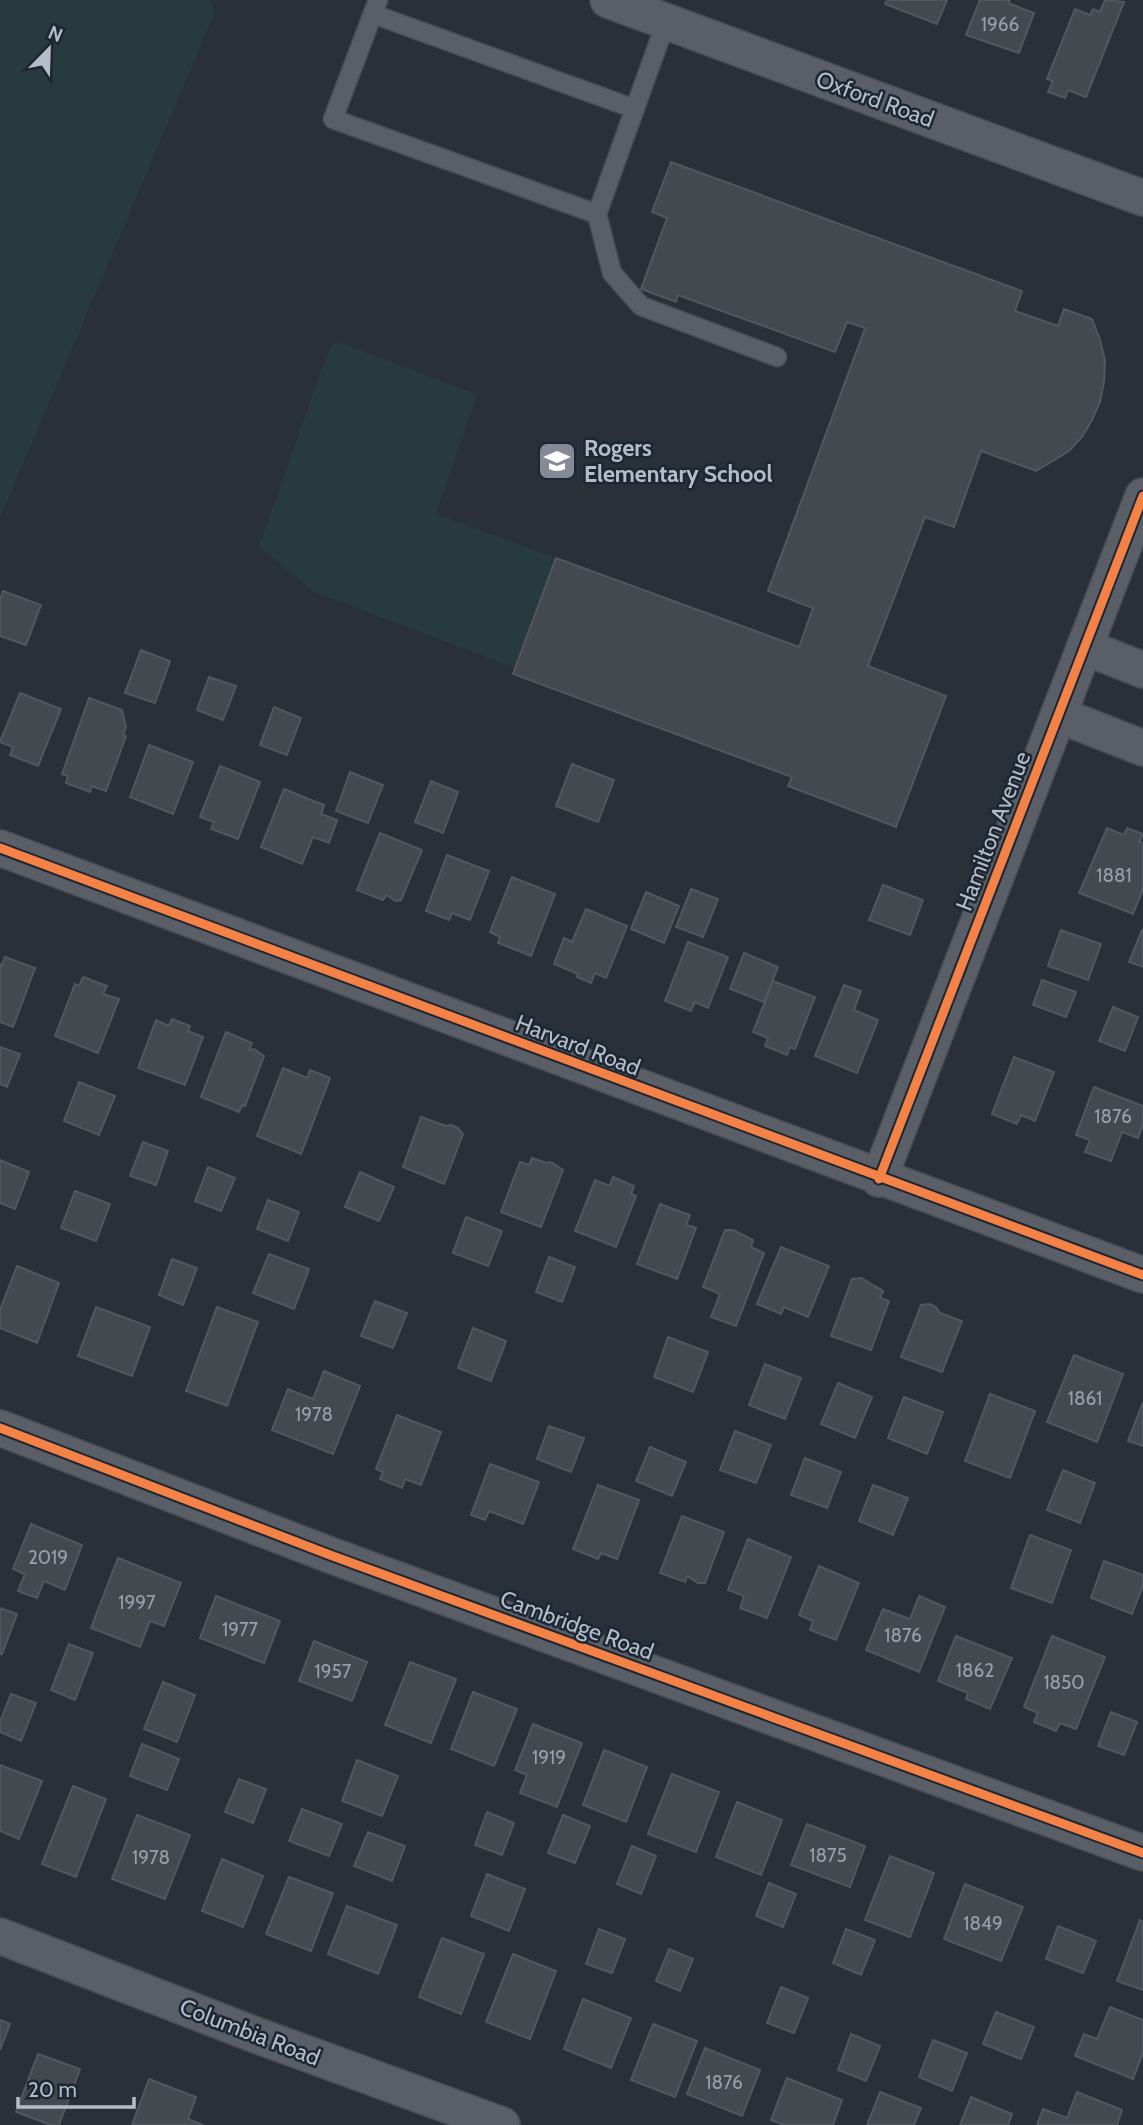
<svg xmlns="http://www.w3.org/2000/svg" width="1143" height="2125" viewBox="0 0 1143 2125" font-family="Cabin,sans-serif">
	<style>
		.green { fill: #273a3e }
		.building { fill: #444950; stroke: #52575f; stroke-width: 2 }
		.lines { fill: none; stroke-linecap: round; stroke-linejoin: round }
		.lane-casing { stroke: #484c53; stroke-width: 21 }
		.street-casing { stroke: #484c53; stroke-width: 38 }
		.lane { stroke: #5a5e66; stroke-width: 18 }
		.street { stroke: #5a5e66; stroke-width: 35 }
		.cycleway-casing { stroke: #1d2633; stroke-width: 13 }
		.cycleway { stroke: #f48246; stroke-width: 9 }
		.labels { text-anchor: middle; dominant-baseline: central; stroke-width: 5; stroke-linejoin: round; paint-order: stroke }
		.number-label { font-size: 19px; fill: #989fab }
		.street-label { font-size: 23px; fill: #b4bcc9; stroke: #1d2633 }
		.poi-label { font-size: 23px; font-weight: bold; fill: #b4bcc9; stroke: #1d2633; text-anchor: start }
	</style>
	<rect width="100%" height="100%" fill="#2a3038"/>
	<!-- green -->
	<g class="green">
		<path d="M0,0H209L215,12L0,518Z"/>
		<path d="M341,343L476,394L475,401L436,514L556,558L515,668L312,591L259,546L329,349L334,344Z"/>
	</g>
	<!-- building -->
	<g class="building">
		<path d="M887,0H947L937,24L885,4Z"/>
		<path d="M980,0H1010L1008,3L1034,13L1019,53L966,35Z"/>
		<path d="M1105,0L1124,2L1086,97L1068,90L1065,98L1048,92L1053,81L1047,79L1075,9L1090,15L1093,9L1100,12Z"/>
		<path d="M671,162L1022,291L1015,311L1058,326L1064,309L1092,319L1100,340L1105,360L1104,382L1100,402L1092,420L1082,437L1069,451L1036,471L981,451L954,527L925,517L868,666L946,696L896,827L788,786L792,777L513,674L556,558L799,647L813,608L768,591L865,328L847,322L835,352L678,295L676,302L641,289L667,218L652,212Z"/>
		<path d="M3,591L41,605L26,645L0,636V600Z"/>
		<path d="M141,650L170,661L155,703L125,693Z"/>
		<path d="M209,677L236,686L223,720L197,710Z"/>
		<path d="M20,693L61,709L38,766L10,755L13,747L0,742Z"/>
		<path d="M89,698L122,710L126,727L123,735L126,736L106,791L92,786L90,792L66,783L68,776L62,774Z"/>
		<path d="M274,707L301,718L287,755L260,745Z"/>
		<path d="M149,745L193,762L173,814L130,797Z"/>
		<path d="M572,764L614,780L598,822L556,806Z"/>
		<path d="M220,766L260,782L238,839L211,829L214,822L200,817Z"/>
		<path d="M350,772L383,785L368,823L336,811Z"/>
		<path d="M431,781L458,792L443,833L415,822Z"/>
		<path d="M284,789L324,805L321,814L337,820L329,843L313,837L302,864L261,847Z"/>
		<path d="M1107,828L1124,835L1127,828L1143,834L1139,842L1143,843V889L1133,914L1079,893Z"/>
		<path d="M380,833L422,850L401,900L396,901L386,895L383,900L357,890Z"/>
		<path d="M447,855L489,871L470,920L452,913L449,920L426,911Z"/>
		<path d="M512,877L555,894L531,956L498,943L500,937L490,932Z"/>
		<path d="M883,885L923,900L910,935L869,920Z"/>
		<path d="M691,889L718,899L703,937L676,927Z"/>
		<path d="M646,892L679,906L664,943L631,929Z"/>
		<path d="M586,909L627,926L606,978L595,973L591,983L577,977L578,974L554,964L564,938L572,942Z"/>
		<path d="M1061,930L1101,944L1088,980L1048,966Z"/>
		<path d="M1142,930H1143V967L1129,962Z"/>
		<path d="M688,942L728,957L708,1008L695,1002L691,1011L665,1001Z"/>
		<path d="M744,953L778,967L764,1002L730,989Z"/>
		<path d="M5,957L35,968L13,1027L0,1022V964L2,965Z"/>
		<path d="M83,977L107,986L103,994L119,999L98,1053L55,1036L75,984L79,986Z"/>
		<path d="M1042,980L1076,992L1066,1017L1033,1005Z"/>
		<path d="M773,981L815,997L795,1049L790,1047L787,1055L765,1046L768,1038L753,1032Z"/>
		<path d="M844,985L861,991L854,1010L878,1020L857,1073L815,1056Z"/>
		<path d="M1113,1007L1138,1017L1125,1051L1099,1041Z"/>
		<path d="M172,1019L190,1026L188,1031L203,1037L185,1085L138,1068L156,1020L169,1026Z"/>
		<path d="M226,1032L252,1043L249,1050L254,1049L264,1056L245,1106L242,1105L239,1112L201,1097Z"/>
		<path d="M0,1047L20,1054L7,1087L0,1084Z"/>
		<path d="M1014,1057L1054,1072L1035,1121L1021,1115L1017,1124L992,1114Z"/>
		<path d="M283,1068L307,1078L310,1070L330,1078L301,1154L257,1136Z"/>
		<path d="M79,1082L115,1096L99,1135L64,1121Z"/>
		<path d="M1094,1087L1143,1106V1125L1138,1138L1122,1132L1111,1161L1085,1152L1090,1140L1076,1135Z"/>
		<path d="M421,1117L446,1126L451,1125L458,1128L463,1134L444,1184L403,1167Z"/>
		<path d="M143,1142L168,1151L156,1185L130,1176Z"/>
		<path d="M532,1158L546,1163L551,1162L563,1170L541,1227L501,1212L520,1162L529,1165Z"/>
		<path d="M0,1160L29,1172L15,1209L0,1203Z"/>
		<path d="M208,1167L235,1178L221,1211L195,1201Z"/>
		<path d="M360,1172L394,1187L379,1221L345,1207Z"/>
		<path d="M613,1177L634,1186L631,1194L636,1196L616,1247L575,1231L595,1180L610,1186Z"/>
		<path d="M75,1191L110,1204L96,1241L61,1228Z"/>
		<path d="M268,1200L299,1212L288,1241L257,1229Z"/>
		<path d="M660,1204L690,1215L686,1225L696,1228L677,1279L637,1264Z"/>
		<path d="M466,1217L502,1231L488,1266L453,1253Z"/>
		<path d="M725,1230H733L753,1240L751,1247L764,1253L736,1326L711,1317L720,1294L703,1287Z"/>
		<path d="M781,1247L829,1266L808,1317L784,1307L781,1314L757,1304Z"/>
		<path d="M269,1254L309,1269L294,1309L253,1293Z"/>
		<path d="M549,1257L575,1267L562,1302L536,1292Z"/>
		<path d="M172,1259L197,1268L183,1305L159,1295Z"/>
		<path d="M17,1266L59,1283L37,1343L0,1328V1310Z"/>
		<path d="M861,1278L883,1291L880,1298L889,1301L871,1350L831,1336L852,1279Z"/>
		<path d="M375,1301L407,1313L393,1348L361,1336Z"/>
		<path d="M929,1304L936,1307L940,1313L962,1321L942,1372L901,1357L921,1305Z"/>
		<path d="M96,1307L150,1327L132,1376L78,1356Z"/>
		<path d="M217,1307L258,1322L227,1406L186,1391Z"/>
		<path d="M473,1328L506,1341L491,1381L458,1368Z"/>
		<path d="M668,1337L708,1352L693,1392L654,1377Z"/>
		<path d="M1074,1355L1123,1374L1097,1442L1047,1422Z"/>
		<path d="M765,1364L801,1378L785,1419L749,1405Z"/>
		<path d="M324,1371L360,1386L333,1454L272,1430L288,1389L313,1399Z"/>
		<path d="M838,1383L872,1397L855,1438L821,1424Z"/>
		<path d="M990,1394L1035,1411L1010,1478L965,1461Z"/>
		<path d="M904,1397L943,1412L927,1454L888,1438Z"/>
		<path d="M1143,1402V1446L1128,1441Z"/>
		<path d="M397,1415L441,1432L421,1485L405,1479L402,1488L380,1479L383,1472L376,1469Z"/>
		<path d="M549,1426L584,1438L571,1472L537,1459Z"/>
		<path d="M735,1431L771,1445L756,1483L720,1470Z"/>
		<path d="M650,1447L686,1462L672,1496L636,1481Z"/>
		<path d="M805,1458L841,1472L827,1508L791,1495Z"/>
		<path d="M490,1464L539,1482L523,1524L489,1511L485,1520L471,1515Z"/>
		<path d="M1063,1470L1095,1483L1080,1523L1047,1510Z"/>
		<path d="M598,1485L639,1500L617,1559L601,1553L598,1559L573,1549Z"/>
		<path d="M873,1485L908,1498L893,1535L859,1521Z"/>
		<path d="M682,1516L724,1532L705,1583H698L687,1576L685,1582L660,1573Z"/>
		<path d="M31,1524L82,1545L65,1590L44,1581L37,1598L18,1591L25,1574L13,1569Z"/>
		<path d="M1030,1535L1071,1550L1052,1603L1011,1588Z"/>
		<path d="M748,1539L791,1557L767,1618L740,1608L744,1596L728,1590Z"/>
		<path d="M118,1558L181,1583L164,1626L150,1621L140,1647L91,1628Z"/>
		<path d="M1104,1561L1143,1575V1585L1132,1614L1091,1598Z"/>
		<path d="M819,1566L859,1583L836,1640L810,1630L813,1621L799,1615Z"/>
		<path d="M216,1596L280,1621L264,1663L200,1638Z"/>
		<path d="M919,1596L945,1607L919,1672L866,1650L883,1609L910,1619Z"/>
		<path d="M0,1608L17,1614L2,1654H0Z"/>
		<path d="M956,1636L1012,1658L990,1709L966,1699L968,1693L938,1681Z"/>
		<path d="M1052,1636L1105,1657L1076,1729L1060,1723L1056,1731L1034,1722L1038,1713L1024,1707Z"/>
		<path d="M314,1641L367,1662L352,1701L299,1681Z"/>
		<path d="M69,1644L93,1653L75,1700L51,1690Z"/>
		<path d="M410,1662L456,1679L431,1743L385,1725Z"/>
		<path d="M163,1682L195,1695L177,1742L144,1729Z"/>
		<path d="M473,1692L517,1709L494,1766L451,1749Z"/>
		<path d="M11,1694L36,1703L21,1741L0,1732V1722Z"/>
		<path d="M1111,1712L1137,1722L1124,1755L1098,1746Z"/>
		<path d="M533,1724L582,1743L557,1807L520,1793L527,1775L515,1770Z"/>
		<path d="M142,1744L179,1759L167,1790L130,1776Z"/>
		<path d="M604,1750L647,1767L626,1822L583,1805Z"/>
		<path d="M357,1760L398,1776L382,1816L342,1801Z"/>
		<path d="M0,1765L42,1781L19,1839L0,1831Z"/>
		<path d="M672,1774L719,1792L696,1852L648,1834Z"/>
		<path d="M239,1779L266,1789L253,1823L225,1812Z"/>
		<path d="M73,1786L106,1799L76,1877L42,1864Z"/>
		<path d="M737,1802L782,1820L761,1875L716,1857Z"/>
		<path d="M302,1809L342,1824L329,1856L289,1841Z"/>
		<path d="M487,1812L514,1823L502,1855L475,1845Z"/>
		<path d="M137,1815L190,1835L165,1899L112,1879Z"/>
		<path d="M563,1815L590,1826L575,1863L548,1853Z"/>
		<path d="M807,1824L865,1846L850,1887L791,1865Z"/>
		<path d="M368,1832L405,1846L392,1881L354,1866Z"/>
		<path d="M632,1846L656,1856L641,1894L617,1884Z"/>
		<path d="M890,1856L934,1873L910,1937L865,1920Z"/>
		<path d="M222,1859L263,1876L243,1927L202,1911Z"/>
		<path d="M487,1874L525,1889L509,1931L471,1916Z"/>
		<path d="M289,1877L333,1893L311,1951L266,1934Z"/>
		<path d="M769,1883L796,1894L783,1927L756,1916Z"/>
		<path d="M965,1884L1023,1907L1001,1961L944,1939Z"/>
		<path d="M347,1906L397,1925L378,1974L328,1954Z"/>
		<path d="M1140,1920L1143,1922V1990L1117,1981Z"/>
		<path d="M1058,1926L1096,1941L1083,1973L1046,1959Z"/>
		<path d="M599,1929L625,1939L612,1973L586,1964Z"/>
		<path d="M846,1929L875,1940L861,1975L833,1963Z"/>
		<path d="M442,1938L484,1954L461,2014L419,1997Z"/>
		<path d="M669,1949L693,1959L680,1991L656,1981Z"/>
		<path d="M513,1954L556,1971L530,2039L486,2022Z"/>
		<path d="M781,1987L808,1998L794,2033L767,2023Z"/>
		<path d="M583,1999L631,2018L611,2068L564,2049Z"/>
		<path d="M1110,2007L1143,2020V2053L1133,2079L1075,2056L1084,2034L1097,2039Z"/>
		<path d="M996,2012L1034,2027L1021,2059L983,2044Z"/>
		<path d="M0,2020L10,2024L0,2050Z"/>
		<path d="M653,2024L697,2041L675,2097L631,2080Z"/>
		<path d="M851,2034L880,2046L866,2081L838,2070Z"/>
		<path d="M933,2040L967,2053L952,2091L919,2077Z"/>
		<path d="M705,2048L760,2070L742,2116L687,2094Z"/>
		<path d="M38,2054L80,2069L59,2125H51L16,2112Z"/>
		<path d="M787,2078L842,2100L833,2125H784L771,2120Z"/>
		<path d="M149,2079L196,2097L188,2119L203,2125H132Z"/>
		<path d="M880,2092L921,2108L914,2125H867Z"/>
		<path d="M1077,2092L1122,2110L1117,2125H1037L1043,2109L1067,2118Z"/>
		<path d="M971,2097L1012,2114L1008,2125H960Z"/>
	</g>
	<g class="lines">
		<defs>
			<g id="lane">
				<path d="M378,0L333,119L597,214L666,22"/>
				<path d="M373,14L635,109"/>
				<path d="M597,214L612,273L641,306L777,357"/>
			</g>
			<g id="street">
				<path d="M608,0L1143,198"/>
				<path d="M1085,647L1143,670"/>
				<path d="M1059,715L1143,748"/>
				<path d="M0,848L1143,1275"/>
				<path d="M879,1179L1143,496"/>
				<path d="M0,1428L330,1555L1143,1853"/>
				<path d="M0,1936L253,2034L502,2125"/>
			</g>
		</defs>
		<!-- lane casing -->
		<use href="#lane" class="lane-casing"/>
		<!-- street casing -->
		<use href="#street" class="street-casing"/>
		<!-- lane -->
		<use href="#lane" class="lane"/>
		<!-- street -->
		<use href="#street" class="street"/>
		<defs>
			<g id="cycleway">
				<path d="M0,848L1143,1275"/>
				<path d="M879,1179L1143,496"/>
				<path d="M0,1428L330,1555L1143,1853"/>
			</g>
		</defs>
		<!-- cycleway casing -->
		<use href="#cycleway" class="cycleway-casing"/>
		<!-- cycleway -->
		<use href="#cycleway" class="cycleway"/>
	</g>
	<!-- icons -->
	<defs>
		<symbol id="school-square" viewBox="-11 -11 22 22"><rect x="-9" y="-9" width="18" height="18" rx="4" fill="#848b96" stroke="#1d2633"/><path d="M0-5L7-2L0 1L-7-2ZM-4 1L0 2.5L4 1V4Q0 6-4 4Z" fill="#fff"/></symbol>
	</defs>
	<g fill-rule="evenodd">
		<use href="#school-square" x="535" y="439" width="44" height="44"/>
	</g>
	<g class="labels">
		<!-- number labels -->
		<g class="number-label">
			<text x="1000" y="24">1966</text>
			<text x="1114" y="875">1881</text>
			<text x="1113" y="1116">1876</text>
			<text x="1085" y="1398">1861</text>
			<text x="314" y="1414">1978</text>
			<text x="48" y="1557">2019</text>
			<text x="137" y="1602">1997</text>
			<text x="240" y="1629">1977</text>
			<text x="903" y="1635">1876</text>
			<text x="975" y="1670">1862</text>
			<text x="333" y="1671">1957</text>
			<text x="1064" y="1682">1850</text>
			<text x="549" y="1757">1919</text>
			<text x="828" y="1855">1875</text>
			<text x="151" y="1857">1978</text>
			<text x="983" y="1923">1849</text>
			<text x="724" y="2082">1876</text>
		</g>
		<!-- street labels -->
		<g class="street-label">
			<text transform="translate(875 99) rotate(20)">Oxford Road</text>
			<text transform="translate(993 831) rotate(-69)">Hamilton Avenue</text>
			<text transform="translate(578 1045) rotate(21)">Harvard Road</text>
			<text transform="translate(577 1625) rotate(20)">Cambridge Road</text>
			<text transform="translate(250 2032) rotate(21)">Columbia Road</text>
		</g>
		<!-- poi labels -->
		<g class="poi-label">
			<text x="584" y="448">Rogers<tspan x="584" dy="26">Elementary School</tspan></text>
		</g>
	</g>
	<!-- north arrow -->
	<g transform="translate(49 49) rotate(23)" stroke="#1d2633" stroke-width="5" paint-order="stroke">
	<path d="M0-5L12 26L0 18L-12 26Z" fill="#b4bcc9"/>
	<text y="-10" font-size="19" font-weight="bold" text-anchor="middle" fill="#b4bcc9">N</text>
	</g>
	<!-- scale -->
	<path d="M18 2097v10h116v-10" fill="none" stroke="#b4bcc9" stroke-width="3.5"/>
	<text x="28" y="2097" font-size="21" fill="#b4bcc9" stroke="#1d2633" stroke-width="5" paint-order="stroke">20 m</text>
</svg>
